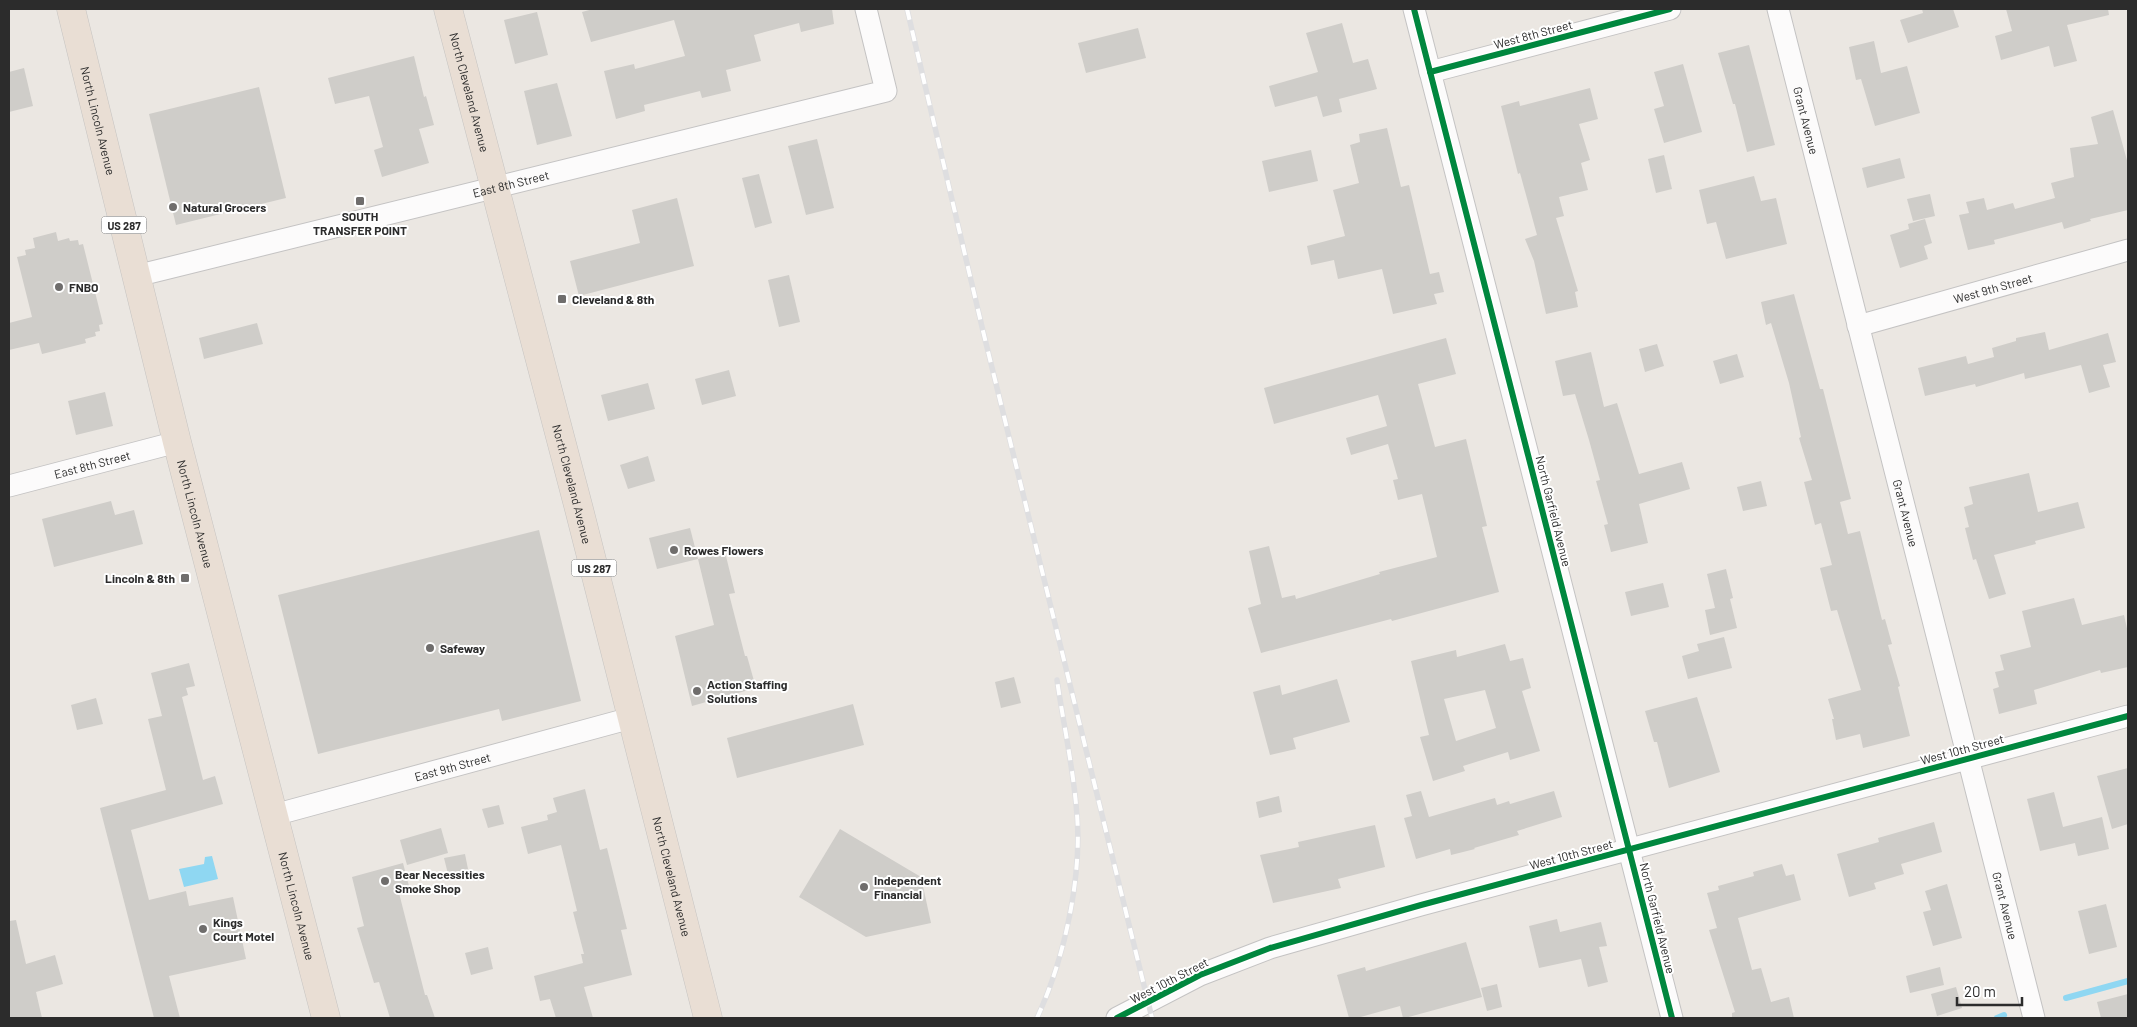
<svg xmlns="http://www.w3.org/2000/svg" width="2137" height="1027" viewBox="0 0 2137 1027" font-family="Barlow,sans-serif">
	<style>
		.water { fill: #8fd7f2 }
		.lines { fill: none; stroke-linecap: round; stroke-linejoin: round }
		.stream { stroke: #8fd7f2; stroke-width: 6 }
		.building { fill: #cfcdc9; fill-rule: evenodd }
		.street-casing { stroke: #c4c3c3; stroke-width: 23 }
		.highway-casing { stroke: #c6c4c2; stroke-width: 29 }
		.street { stroke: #fcfbfb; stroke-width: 21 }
		.highway { stroke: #e9ded4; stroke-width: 28 }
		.rail-casing { stroke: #dedee0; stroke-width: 5.5 }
		.rail { stroke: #fff; stroke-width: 4; stroke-dasharray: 11; stroke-linecap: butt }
		.cycleway-casing { stroke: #fff; stroke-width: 9 }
		.cycleway { stroke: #00873e; stroke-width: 6 }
		.poi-dot { fill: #6f6d6c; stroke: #fff; stroke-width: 2 }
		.labels { text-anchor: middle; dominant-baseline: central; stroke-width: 4; stroke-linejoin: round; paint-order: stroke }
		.shield { fill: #fff; stroke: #6b6b6b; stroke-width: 1 }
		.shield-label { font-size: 11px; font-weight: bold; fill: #2c2c2c }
		.street-label { font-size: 12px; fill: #2c2c2c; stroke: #fff }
		.poi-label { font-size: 12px; font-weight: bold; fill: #2c2c2c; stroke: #fff; text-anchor: start }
	</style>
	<rect width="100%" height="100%" fill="#ebe7e2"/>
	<!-- water -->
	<path class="water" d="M212,856L218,879L184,887L179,869L204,864L205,857Z"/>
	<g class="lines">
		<!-- stream -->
		<g class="stream">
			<path d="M2066,998L2128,981"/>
			<path d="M1997,1018L2004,1015"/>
		</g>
	</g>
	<!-- building -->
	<g class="building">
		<path d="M593,9H832L834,24L801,32L799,23L754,35L761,61L726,70L731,91L702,98L700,91L644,105L645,111L616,119L604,71L634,64L635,69L685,56L674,20L591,42L582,12Z"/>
		<path d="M1922,9H1953L1959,27L1908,43L1900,20L1923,13Z"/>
		<path d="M2006,9H2108L2109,15L2067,25L2077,61L2054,67L2049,46L2001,60L1995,36L2012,31Z"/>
		<path d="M537,12L548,55L515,64L504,20Z"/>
		<path d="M1342,23L1353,63L1368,59L1377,89L1339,99L1342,112L1323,117L1317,96L1275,107L1269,86L1318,72L1306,33Z"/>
		<path d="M1138,28L1146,58L1086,73L1078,43Z"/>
		<path d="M1874,41L1881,73L1907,66L1920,113L1875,126L1861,79L1856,80L1849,47Z"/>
		<path d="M1749,45L1775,145L1747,152L1735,104H1733L1718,53Z"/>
		<path d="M414,56L424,97L426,96L434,125L419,129L429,163L382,177L374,150L383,147L369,96L335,104L328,78Z"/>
		<path d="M1683,64L1702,132L1664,143L1654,109L1664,106L1654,72Z"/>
		<path d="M24,68L33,106L9,112V72Z"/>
		<path d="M557,83L572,136L537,145L524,91Z"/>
		<path d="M259,87L286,198L176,225L149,114Z"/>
		<path d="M1590,88L1598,119L1579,124L1590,160L1581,163L1588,190L1559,197L1564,216L1556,218L1578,291L1575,292L1578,307L1546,314L1534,261L1525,239L1537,235L1520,173L1518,174L1501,106L1519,101L1520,106Z"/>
		<path d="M2113,110L2128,164V210L2090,219L2091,221L2064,229L2062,222L1994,240L1995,244L1968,250L1959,215L1969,213L1966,202L1984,198L1987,210L2013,203L2015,209L2055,198L2051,183L2074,177L2070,148L2098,144L2091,117Z"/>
		<path d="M1387,128L1401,187L1409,185L1430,274L1439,272L1444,292L1434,294L1437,304L1393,314L1382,269L1338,279L1334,260L1311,265L1307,246L1345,236L1333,190L1359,183L1350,145L1360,142L1359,134Z"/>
		<path d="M817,139L834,208L806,215L788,146Z"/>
		<path d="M1311,150L1318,181L1269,192L1262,161Z"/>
		<path d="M1664,155L1672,189L1656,193L1648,159Z"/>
		<path d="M1900,158L1905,178L1867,188L1862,168Z"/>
		<path d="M759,174L772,223L755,228L742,178Z"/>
		<path d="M1754,176L1761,201L1776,198L1787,244L1726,259L1716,222L1707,224L1699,190Z"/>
		<path d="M1930,194L1935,216L1913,221L1907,199Z"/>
		<path d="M677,198L694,266L579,296L570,261L640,243L632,210Z"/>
		<path d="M1925,219L1932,243L1924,246L1928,259L1900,268L1890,235L1909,229L1908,224Z"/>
		<path d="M56,232L58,241L69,238L70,241L78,240L79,245L83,244L103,324L99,325L100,331L95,332L96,336L85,339L86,343L42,354L39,343L9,350V323L32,317L17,257L26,255L25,250L35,248L33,238Z"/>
		<path d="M789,275L800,322L779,327L768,280Z"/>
		<path d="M1794,294L1820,389H1823L1851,499L1840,502L1848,534L1860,531L1882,620L1885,619L1892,644L1888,645L1900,686L1898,687L1910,736L1863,748L1860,734L1836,740L1832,719H1834L1828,699L1861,690L1837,610L1831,611L1820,568L1832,565L1821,523L1815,525L1804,482L1812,480L1799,438L1801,437L1789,383L1771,323L1766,325L1761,302Z"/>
		<path d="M257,323L263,344L204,359L199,338Z"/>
		<path d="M2045,332L2049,350L2108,333L2116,362L2103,365L2110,387L2089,393L2081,365L2025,379L2024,373L1976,387L1975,384L1925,396L1918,368L1966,356L1968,364L1994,357L1992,348L2016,341V338Z"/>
		<path d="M1446,338L1456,374L1418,384L1435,447L1466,439L1487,526L1482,527L1499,592L1392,621L1391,619L1261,653L1248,608L1261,604L1249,551L1269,546L1282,598L1295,595L1296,599L1380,574L1379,572L1437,557L1422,494L1398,500L1393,480L1398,479L1388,444L1351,455L1346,438L1387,426L1378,395L1274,424L1264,388Z"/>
		<path d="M1657,344L1664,366L1645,372L1639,349Z"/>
		<path d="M1591,352L1604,407L1617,403L1639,474L1682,462L1690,489L1639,504L1648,543L1611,552L1604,525L1608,524L1596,481L1600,480L1589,440L1575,394L1563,396L1555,361Z"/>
		<path d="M1737,354L1744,377L1720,384L1713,361Z"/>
		<path d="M729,370L736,396L702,405L695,379Z"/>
		<path d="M648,383L655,409L608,421L601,395Z"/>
		<path d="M105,392L113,426L76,435L68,401Z"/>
		<path d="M648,456L655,481L628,489L620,465Z"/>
		<path d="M2029,473L2038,512L2078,502L2085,528L2035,541L2036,544L1994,555L2006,594L1989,599L1976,559L1973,560L1965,528L1969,527L1964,507L1973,504L1969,487Z"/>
		<path d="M1761,481L1767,506L1743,511L1737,487Z"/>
		<path d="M111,501L115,515L134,510L143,544L54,567L42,519Z"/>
		<path d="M690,528L698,559L657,569L649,538Z"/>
		<path d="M539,530L581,701L502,721L499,709L318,754L278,595Z"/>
		<path d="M725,552L735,593L729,594L745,656H747L756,688L692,706L675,636L714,625L698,559Z"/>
		<path d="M1726,569L1733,598L1730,599L1737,628L1710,635L1705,610L1715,608L1707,574Z"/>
		<path d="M1663,583L1669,607L1631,616L1625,592Z"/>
		<path d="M2074,598L2082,625L2124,615L2128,633V667L2101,673L2100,670L2034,690L2037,704L1999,714L1993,689L1999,687L1995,672L2004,670L2000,655L2031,647L2022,611Z"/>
		<path d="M1724,637L1732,668L1688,679L1682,656L1699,651L1697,644Z"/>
		<path d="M1505,644L1510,661L1523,658L1531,688L1522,691L1540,751L1510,760L1508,752L1463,766L1465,771L1433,781L1420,737L1429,735L1411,661L1456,650L1457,657ZM1485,690L1496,728L1456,741L1444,699Z"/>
		<path d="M189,663L195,686L186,688L188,695L182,697L203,780L215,776L223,804L131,830L149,900L186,891L189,906L233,897L246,959L169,976L180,1018H154L100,808L166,790L148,719L162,716L151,673Z"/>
		<path d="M1014,677L1021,703L1001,708L995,682Z"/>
		<path d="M1337,679L1350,722L1293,738L1296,749L1270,755L1253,692L1280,685L1282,695Z"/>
		<path d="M1697,697L1720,772L1669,788L1657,742H1654L1645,711Z"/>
		<path d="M96,698L103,724L77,730L71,705Z"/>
		<path d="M853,704L864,745L737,778L727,738Z"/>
		<path d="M2128,768V824L2112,829L2097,776Z"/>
		<path d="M585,789L600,850L607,848L627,929L621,930L632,975L584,987L593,1018H556L550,999L540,1001L534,976L583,963L581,954H584L573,912L577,911L561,845L528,854L521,827L548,820L547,815L557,812L553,798Z"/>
		<path d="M1421,791L1429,817L1495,798L1497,805L1509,801L1510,804L1554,791L1562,817L1517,831L1519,835L1474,848L1475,849L1451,855L1450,849L1416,859L1404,818L1412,816L1406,795Z"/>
		<path d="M2054,792L2063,827L2102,817L2109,849L2078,856L2075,843L2040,851L2027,799Z"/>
		<path d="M1279,796L1282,812L1259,818L1256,802Z"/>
		<path d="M499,805L504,824L488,828L482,809Z"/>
		<path d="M1934,822L1942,852L1901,864L1904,874L1874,883L1876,889L1849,897L1837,854L1879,842L1878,838Z"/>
		<path d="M1375,825L1385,867L1338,879L1341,888L1273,903L1260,855L1299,847L1298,842Z"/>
		<path d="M441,828L448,853L407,865L400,840Z"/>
		<path d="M840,829L921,877L931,923L866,937L799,897Z"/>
		<path d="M465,854L469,874L449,878L444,858Z"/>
		<path d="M403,863L410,890L399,893L425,995H427L435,1018H390L379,982L374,983L357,928L364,926L352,877Z"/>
		<path d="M1782,864L1786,876L1794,874L1801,900L1738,918L1752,970L1761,968L1771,1002L1789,997L1794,1018H1732V1013L1735,1012L1709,930L1717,928L1707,893L1719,890L1718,886L1754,876L1753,872Z"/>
		<path d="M1947,884L1962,938L1933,946L1923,912L1931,910L1925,891Z"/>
		<path d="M2106,904L2117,947L2089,954L2078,911Z"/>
		<path d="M1557,919L1560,932L1601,922L1607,946L1599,947L1608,982L1588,987L1581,959L1539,968L1529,926Z"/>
		<path d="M16,920L26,964L55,955L63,984L36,992L42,1018H9V921Z"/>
		<path d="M1466,942L1482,997L1405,1018H1403L1400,1006L1357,1018H1349L1337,975L1365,967L1366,971Z"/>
		<path d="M488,947L493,969L471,975L465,953Z"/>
		<path d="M1940,967L1944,985L1910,993L1906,976Z"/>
		<path d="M1497,984L1502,1007L1487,1011L1481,988Z"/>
		<path d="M1956,987L1962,1008L1937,1016L1931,994Z"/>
		<path d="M2128,994V1018H2101L2097,1002Z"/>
	</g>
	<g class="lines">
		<defs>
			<g id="street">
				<path d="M1414,9L1672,1018"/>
				<path id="s1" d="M1778,9L2034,1018"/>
				<path d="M1430,72L1670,9"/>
				<path id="s2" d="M136,276L886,91L866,9"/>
				<path id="s3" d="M1858,326L2128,250"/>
				<path id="s4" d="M9,486L177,442"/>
				<path id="s5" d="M274,815L631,718"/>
				<path d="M1117,1018L1200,975L1270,948L1421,905L2128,716"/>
			</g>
			<g id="highway">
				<path id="s6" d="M71,9L177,442L326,1018"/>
				<path id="s7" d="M448,9L579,509L708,1018"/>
			</g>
		</defs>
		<!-- street casing -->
		<use href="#street" class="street-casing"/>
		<!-- highway casing -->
		<use href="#highway" class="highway-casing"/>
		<!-- street -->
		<use href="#street" class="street"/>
		<!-- highway -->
		<use href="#highway" class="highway"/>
		<defs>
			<g id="rail">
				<path d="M907,9L983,331L1152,1018"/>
				<path d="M1037,1018C1065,958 1084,871 1076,804C1072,762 1063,721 1057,680"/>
			</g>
		</defs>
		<!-- rail casing -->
		<use href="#rail" class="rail-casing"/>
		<!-- rail -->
		<use href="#rail" class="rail"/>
		<defs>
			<g id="cycleway">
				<path d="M1414,9L1672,1018"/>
				<path d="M1430,72L1670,9"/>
				<path d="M1117,1018L1200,975L1270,948L1421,905L2128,716"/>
			</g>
		</defs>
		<!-- cycleway casing -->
		<use href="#cycleway" class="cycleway-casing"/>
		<!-- cycleway -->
		<use href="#cycleway" class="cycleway"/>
	</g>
	<!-- markers -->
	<g class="poi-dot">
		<rect x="355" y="196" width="10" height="10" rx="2.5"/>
		<circle cx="173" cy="207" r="5"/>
		<circle cx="59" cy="287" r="5"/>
		<rect x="557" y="294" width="10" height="10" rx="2.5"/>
		<circle cx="674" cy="550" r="5"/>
		<rect x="180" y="573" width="10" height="10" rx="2.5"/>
		<circle cx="430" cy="648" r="5"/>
		<circle cx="697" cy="691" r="5"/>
		<circle cx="385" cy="881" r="5"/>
		<circle cx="864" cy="887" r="5"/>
		<circle cx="203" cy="929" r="5"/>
	</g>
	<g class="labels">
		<!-- shield labels -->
		<g class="shield">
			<rect x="101.5" y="216.5" width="45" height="17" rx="4"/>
			<rect x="571.5" y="559.5" width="45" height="17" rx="4"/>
		</g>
		<g class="shield-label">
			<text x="124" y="225">US 287</text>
			<text x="594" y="568">US 287</text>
		</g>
		<!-- street labels -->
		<g class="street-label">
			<text transform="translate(1533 34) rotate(-15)">West 8th Street</text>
			<text stroke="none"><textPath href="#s7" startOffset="86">North Cleveland Avenue</textPath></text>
			<text stroke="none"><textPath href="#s6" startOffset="115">North Lincoln Avenue</textPath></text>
			<text stroke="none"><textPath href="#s1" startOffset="115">Grant Avenue</textPath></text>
			<text stroke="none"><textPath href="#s2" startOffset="386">East 8th Street</textPath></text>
			<text stroke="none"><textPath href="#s3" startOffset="140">West 9th Street</textPath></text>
			<text stroke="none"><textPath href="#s4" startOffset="86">East 8th Street</textPath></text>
			<text stroke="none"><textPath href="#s7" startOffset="491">North Cleveland Avenue</textPath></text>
			<text transform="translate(1554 511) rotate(76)">North Garfield Avenue</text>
			<text stroke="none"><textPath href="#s1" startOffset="520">Grant Avenue</textPath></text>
			<text stroke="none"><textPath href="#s6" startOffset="520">North Lincoln Avenue</textPath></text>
			<text transform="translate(1962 749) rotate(-15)">West 10th Street</text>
			<text stroke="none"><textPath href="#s5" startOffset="185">East 9th Street</textPath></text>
			<text transform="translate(1571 854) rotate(-15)">West 10th Street</text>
			<text stroke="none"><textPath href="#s7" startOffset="896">North Cleveland Avenue</textPath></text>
			<text stroke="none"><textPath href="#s6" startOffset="925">North Lincoln Avenue</textPath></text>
			<text stroke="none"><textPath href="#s1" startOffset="925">Grant Avenue</textPath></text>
			<text transform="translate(1658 918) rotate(76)">North Garfield Avenue</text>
			<text transform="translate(1169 980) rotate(-27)">West 10th Street</text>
		</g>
		<!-- poi labels -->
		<g class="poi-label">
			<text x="183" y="207">Natural Grocers</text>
			<text x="360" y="216" text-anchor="middle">SOUTH<tspan x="360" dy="14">TRANSFER POINT</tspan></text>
			<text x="69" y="287">FNBO</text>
			<text x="572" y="299">Cleveland &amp; 8th</text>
			<text x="684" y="550">Rowes Flowers</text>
			<text x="175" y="578" text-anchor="end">Lincoln &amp; 8th</text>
			<text x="440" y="648">Safeway</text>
			<text x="707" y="684">Action Staffing<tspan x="707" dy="14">Solutions</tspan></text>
			<text x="395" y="874">Bear Necessities<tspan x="395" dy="14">Smoke Shop</tspan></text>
			<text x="874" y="880">Independent<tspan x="874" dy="14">Financial</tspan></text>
			<text x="213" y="922">Kings<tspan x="213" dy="14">Court Motel</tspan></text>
		</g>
	</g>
	<!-- border -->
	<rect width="2137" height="1027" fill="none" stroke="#2c2c2c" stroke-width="20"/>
	<!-- scale -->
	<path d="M1957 997v8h65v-8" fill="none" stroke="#2c2c2c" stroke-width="2.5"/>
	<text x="1964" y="997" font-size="15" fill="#2c2c2c" stroke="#ffffff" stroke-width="4" paint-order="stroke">20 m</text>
</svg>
